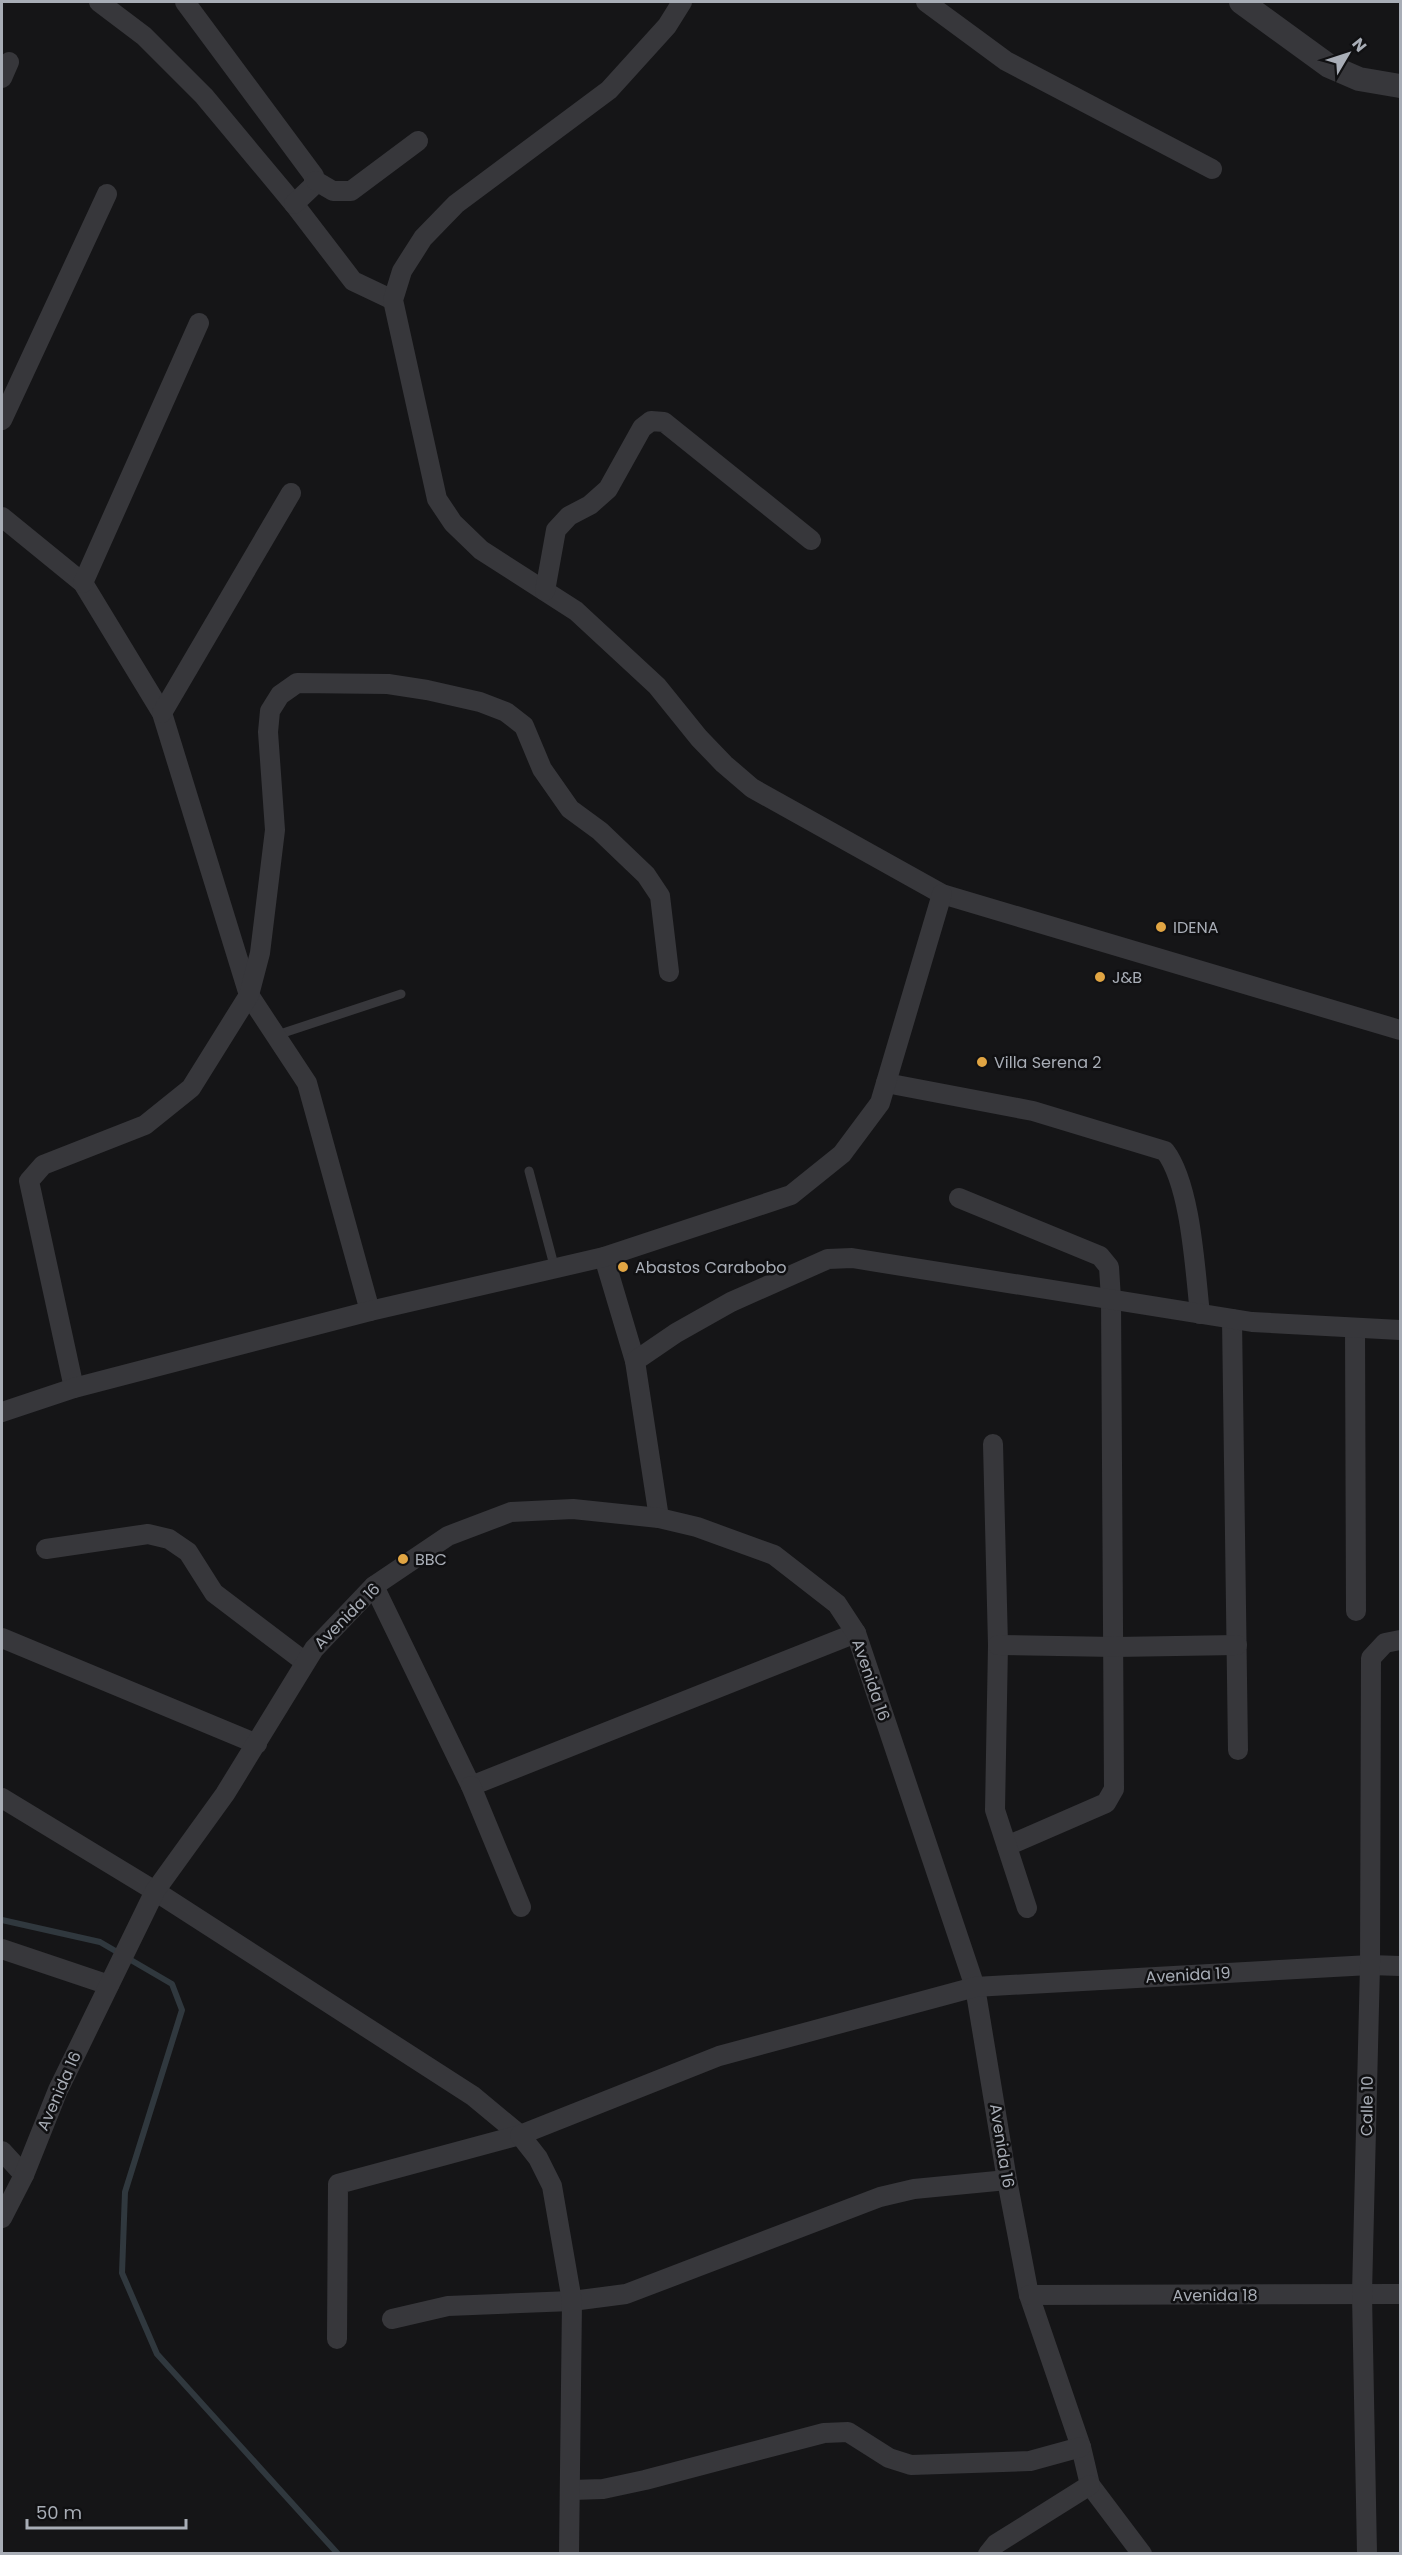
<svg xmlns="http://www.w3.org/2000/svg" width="1402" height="2555" viewBox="0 0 1402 2555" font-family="Poppins,sans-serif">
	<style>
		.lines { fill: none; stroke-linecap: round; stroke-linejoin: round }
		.stream { stroke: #30383e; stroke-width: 6 }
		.service { stroke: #37373b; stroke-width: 9 }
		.minor { stroke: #37373b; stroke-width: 20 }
		.tertiary { stroke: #37373b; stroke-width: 24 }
		.poi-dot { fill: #e1a543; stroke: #101012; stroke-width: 2 }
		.labels { text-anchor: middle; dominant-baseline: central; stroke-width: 5; stroke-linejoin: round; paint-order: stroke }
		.poi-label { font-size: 16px; fill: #a8adb6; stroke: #101012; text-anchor: start }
		.street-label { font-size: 16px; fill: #a8adb6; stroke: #101012 }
	</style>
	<rect width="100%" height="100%" fill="#151517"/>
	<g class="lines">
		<!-- stream -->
		<path class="stream" d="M2,1920L100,1942L172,1984L182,2010L125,2192L122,2273L157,2354L338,2554"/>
		<!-- service -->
		<g class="service">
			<path d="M274,1036L401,994"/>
			<path d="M529,1171L555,1269"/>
		</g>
		<!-- minor -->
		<g class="minor">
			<path d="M99,2L144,36L204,96L294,204L353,281L393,300"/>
			<path d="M185,2L314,176V185L294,204"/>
			<path d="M682,2L667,26L609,90L456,204L423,238L402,271L393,300L437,499L453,523L481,550L576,611L657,686L699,738L724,764L752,788L942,894L1400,1030"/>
			<path d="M926,2L1006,61L1212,169"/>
			<path d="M2,78L9,62"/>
			<path d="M316,181L333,191H351L418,141"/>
			<path d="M2,420L107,194"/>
			<path d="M2,517L83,583L162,713L249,995L307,1083L370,1311"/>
			<path d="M83,583L199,323"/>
			<path d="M545,591L556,530L569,516L590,505L608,489L642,428L651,421L664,422L811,540"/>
			<path d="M162,713L291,493"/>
			<path d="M886,1083L1033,1111L1165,1151C1191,1185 1195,1270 1200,1314"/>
			<path d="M959,1198L1100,1256L1109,1267L1111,1299L1114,1789L1106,1803L1007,1846"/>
			<path d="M604,1257L635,1361"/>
			<path d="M1232,1319L1238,1750"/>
			<path d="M1355,1328L1356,1611"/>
			<path d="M74,1388L29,1181L43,1165L145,1125L191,1088L249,995L260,953L275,830L268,732L270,711L280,695L297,683L388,684L427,690L480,702L506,712L524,726L542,769L570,809L600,831L646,875L660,896L669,972"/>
			<path d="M2,1412L74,1388L370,1311L604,1257L791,1195L842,1154L880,1103L942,894"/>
			<path d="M993,1444L998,1645L995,1810L1027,1908"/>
			<path d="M659,1518L635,1361L676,1333L731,1302L828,1259L852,1258L1252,1322L1400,1330"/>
			<path d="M46,1549L148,1534L169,1539L188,1552L214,1593L305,1662"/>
			<path d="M374,1586L471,1786L856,1633"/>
			<path d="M2,1638L257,1744"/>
			<path d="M998,1645L1115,1647L1237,1645"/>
			<path d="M471,1786L521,1907"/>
			<path d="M2,1798L155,1891L473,2096L520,2135"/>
			<path d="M2,1949L109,1985"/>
			<path d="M2,2151L24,2175"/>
			<path d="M2,2218L24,2175L58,2090L155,1891L225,1794L314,1649L374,1586L448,1536L511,1512L573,1509L659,1518L697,1527L774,1555L837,1604L856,1633L975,1987L1007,2180L1029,2295L1081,2447L1090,2485L1142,2554"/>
			<path d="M1029,2295L1400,2294"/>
			<path d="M392,2319L448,2306L572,2301L626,2294L880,2197L914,2189L1007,2180"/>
			<path d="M337,2339L338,2184L520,2135"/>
			<path d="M571,2490L603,2489L645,2480L824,2433L848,2432L889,2458L911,2465L1030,2461L1081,2447"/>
			<path d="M569,2554L572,2301L552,2186L538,2158L520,2135L719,2056L975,1987L1370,1965L1400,1966"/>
			<path d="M988,2554L996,2544L1090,2485"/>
			<path d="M1367,2554L1362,2294L1370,1965L1371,1658L1385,1643L1400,1640"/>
		</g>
		<!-- tertiary -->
		<path class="tertiary" d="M1241,2L1329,66L1359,79L1400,86"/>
	</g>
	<!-- markers -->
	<g class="poi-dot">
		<circle cx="1161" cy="927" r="6"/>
		<circle cx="1100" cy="977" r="6"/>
		<circle cx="982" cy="1062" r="6"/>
		<circle cx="623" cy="1267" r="6"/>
		<circle cx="403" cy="1559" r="6"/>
	</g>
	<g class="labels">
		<!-- poi labels -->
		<g class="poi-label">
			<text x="1173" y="927">IDENA</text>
			<text x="1112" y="977">J&amp;B</text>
			<text x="994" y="1062">Villa Serena 2</text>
			<text x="635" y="1267">Abastos Carabobo</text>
			<text x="415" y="1559">BBC</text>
		</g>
		<!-- street labels -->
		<g class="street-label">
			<text transform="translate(347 1616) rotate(-45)">Avenida 16</text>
			<text transform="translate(871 1680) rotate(71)">Avenida 16</text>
			<text transform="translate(1188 1975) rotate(-3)">Avenida 19</text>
			<text transform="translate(59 2091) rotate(-66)">Avenida 16</text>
			<text transform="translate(1367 2106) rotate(-89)">Calle 10</text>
			<text transform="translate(1002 2146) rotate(81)">Avenida 16</text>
			<text x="1215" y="2295">Avenida 18</text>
		</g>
	</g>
	<!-- border -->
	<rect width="1402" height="2555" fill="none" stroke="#a8adb6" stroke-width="6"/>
	<!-- north arrow -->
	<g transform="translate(1348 54) rotate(51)" stroke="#101012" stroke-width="4.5" paint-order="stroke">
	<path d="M0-4.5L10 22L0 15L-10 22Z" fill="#a8adb6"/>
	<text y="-9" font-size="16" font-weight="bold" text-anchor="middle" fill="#a8adb6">N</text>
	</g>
	<!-- scale -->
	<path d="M27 2519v9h159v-9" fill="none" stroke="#a8adb6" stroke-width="3"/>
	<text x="36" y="2519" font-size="18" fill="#a8adb6" stroke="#101012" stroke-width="4.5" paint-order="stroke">50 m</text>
</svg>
